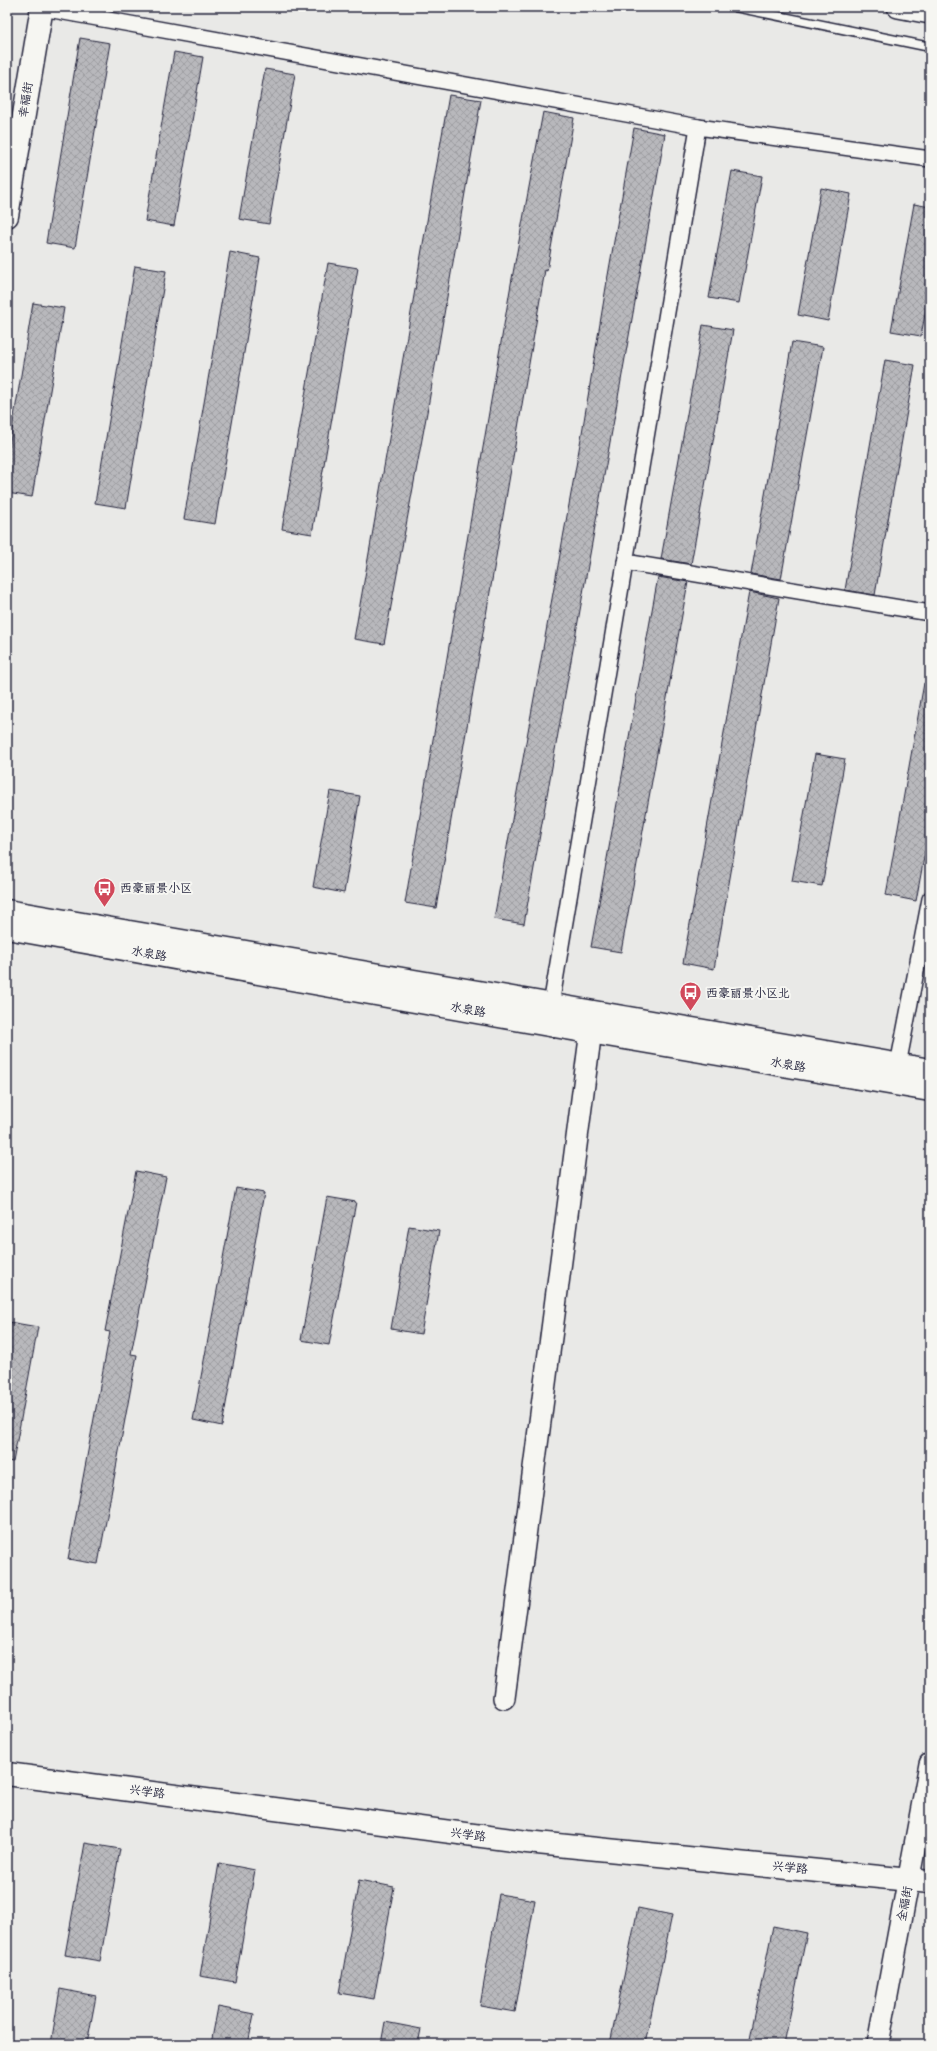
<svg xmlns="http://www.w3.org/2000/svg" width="937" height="2051" viewBox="0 0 937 2051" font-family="'Architects Daughter','LXGW WenKai TC',sans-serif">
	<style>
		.building { fill: url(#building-cross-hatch); stroke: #22223b }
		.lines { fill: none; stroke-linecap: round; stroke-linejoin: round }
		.lane-casing { stroke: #22223b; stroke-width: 11 }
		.street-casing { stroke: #22223b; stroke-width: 18 }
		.secondary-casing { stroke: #22223b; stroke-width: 24 }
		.primary-casing { stroke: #22223b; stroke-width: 25 }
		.lane { stroke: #f6f6f2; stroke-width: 8 }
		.street { stroke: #f6f6f2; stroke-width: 15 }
		.secondary { stroke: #f6f6f2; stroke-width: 21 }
		.primary { stroke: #f6f6f2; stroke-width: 22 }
		.labels { text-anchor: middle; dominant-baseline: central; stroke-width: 4; stroke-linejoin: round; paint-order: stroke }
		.street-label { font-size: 12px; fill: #22223b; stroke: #f6f6f2 }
		.poi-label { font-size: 12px; fill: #22223b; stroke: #f6f6f2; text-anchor: start }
	</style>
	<defs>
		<pattern id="building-cross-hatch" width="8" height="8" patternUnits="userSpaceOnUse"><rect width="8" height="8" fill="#b8b8bc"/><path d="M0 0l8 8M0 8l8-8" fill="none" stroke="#9e9ea2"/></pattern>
	</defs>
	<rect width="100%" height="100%" fill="#e9e9e7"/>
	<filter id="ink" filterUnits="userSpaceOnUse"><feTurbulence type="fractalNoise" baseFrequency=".025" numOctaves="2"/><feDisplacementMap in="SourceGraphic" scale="8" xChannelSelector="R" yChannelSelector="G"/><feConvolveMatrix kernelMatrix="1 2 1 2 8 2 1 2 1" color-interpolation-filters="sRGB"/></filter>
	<g filter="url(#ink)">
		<!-- building -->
		<g class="building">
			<path d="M80,38L110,43L75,248L46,243Z"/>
			<path d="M174,52L203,57L174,226L145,221Z"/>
			<path d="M265,69L295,74L269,224L239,219Z"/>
			<path d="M449,95L481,100L428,407L384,644L354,639Z"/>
			<path d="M543,112L574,118L547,271L545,270L436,908L405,903L511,284Z"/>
			<path d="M634,128L665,134L524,924L494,919L582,433L607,281Z"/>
			<path d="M732,171L762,176L739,303L709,298Z"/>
			<path d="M821,188L851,194L828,321L798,315Z"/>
			<path d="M914,204L930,207V287L921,336L891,331Z"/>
			<path d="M230,252L260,258L215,524L184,519Z"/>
			<path d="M328,263L358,268L312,534L282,529Z"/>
			<path d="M135,266L166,271L126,508L95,503Z"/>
			<path d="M33,303L64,308L32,497L7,493V459Z"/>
			<path d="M703,325L733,330L691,564L661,559Z"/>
			<path d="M792,342L823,347L781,579L751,574Z"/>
			<path d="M885,360L915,365L875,595L845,590Z"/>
			<path d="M658,577L688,582L621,952L591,947Z"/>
			<path d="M749,592L779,598L714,969L683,963Z"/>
			<path d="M924,683L930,684V825L916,901L886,895Z"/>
			<path d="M815,754L845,759L822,886L792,881Z"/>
			<path d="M330,791L360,796L344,893L313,887Z"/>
			<path d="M136,1171L166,1177L131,1354L137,1355L98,1564L68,1559L110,1332L105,1331Z"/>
			<path d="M236,1188L264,1193L222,1426L193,1420Z"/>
			<path d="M327,1197L356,1202L329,1345L301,1340Z"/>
			<path d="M409,1226L439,1231L421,1334L391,1329Z"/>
			<path d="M9,1322L38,1327L13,1462L7,1461V1335Z"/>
			<path d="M85,1843L120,1849L100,1961L65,1955Z"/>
			<path d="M219,1863L255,1870L235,1982L200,1976Z"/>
			<path d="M359,1880L394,1887L374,1999L339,1993Z"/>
			<path d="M499,1894L535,1900L515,2012L480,2006Z"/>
			<path d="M638,1908L672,1915L645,2044H610Z"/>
			<path d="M773,1926L807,1933L784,2044H749Z"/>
			<path d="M60,1989L96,1996L87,2044H51Z"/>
			<path d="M218,2007L254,2014L248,2044H211Z"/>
			<path d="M385,2022L421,2029L418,2044H381Z"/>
		</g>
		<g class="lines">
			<defs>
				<path id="lane" d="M735,7L930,47"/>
				<g id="street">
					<path d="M42,8L698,127L930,159"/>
					<path d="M625,562L930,613"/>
					<path d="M551,1005L698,127"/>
					<path d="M898,1065L930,899"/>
				</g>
				<g id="secondary">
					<path d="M898,7L930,13"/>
					<path d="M504,1698L593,1015"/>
					<path d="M878,2044L930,1764"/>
				</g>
				<g id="primary">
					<path d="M7,216L42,7"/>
					<path d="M7,911L930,1070"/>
					<path d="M7,928L566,1028L930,1090"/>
					<path d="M7,1774L527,1842L930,1882"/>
				</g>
			</defs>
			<!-- lane casing -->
			<use href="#lane" class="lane-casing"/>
			<!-- street casing -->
			<use href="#street" class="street-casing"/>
			<!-- secondary casing -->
			<use href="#secondary" class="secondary-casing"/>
			<!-- primary casing -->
			<use href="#primary" class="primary-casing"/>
			<!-- lane -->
			<use href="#lane" class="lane"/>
			<!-- street -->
			<use href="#street" class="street"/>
			<!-- secondary -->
			<use href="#secondary" class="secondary"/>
			<!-- primary -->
			<use href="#primary" class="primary"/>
		</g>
	</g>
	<!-- icons -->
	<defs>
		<symbol id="bus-pin" viewBox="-11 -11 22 30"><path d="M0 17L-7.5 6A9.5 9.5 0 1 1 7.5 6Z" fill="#d1495b" stroke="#f6f6f2"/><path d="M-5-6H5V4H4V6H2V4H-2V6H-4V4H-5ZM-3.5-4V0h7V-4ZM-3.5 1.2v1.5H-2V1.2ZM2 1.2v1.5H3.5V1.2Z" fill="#fff"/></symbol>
	</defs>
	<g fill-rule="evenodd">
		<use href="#bus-pin" x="92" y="876" width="25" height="34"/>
		<use href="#bus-pin" x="678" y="980" width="25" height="34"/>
	</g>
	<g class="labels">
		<!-- street labels -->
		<g class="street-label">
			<text transform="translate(26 100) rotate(-81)">幸福街</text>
			<text transform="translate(149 954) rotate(10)">水泉路</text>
			<text transform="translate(468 1010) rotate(10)">水泉路</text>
			<text transform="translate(788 1065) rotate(10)">水泉路</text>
			<text transform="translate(147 1792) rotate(8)">兴学路</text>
			<text transform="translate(468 1835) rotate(8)">兴学路</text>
			<text transform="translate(790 1868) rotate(6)">兴学路</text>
			<text transform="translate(905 1904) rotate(-79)">全福街</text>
		</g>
		<!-- poi labels -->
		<g class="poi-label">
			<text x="120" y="888">西豪丽景小区</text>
			<text x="706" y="993">西豪丽景小区北</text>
		</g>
	</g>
	<!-- margin -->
	<rect width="937" height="2051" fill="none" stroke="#f6f6f2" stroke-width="24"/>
	<rect x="12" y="12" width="913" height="2027" fill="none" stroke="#22223b" stroke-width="1.5" filter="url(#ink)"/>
</svg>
